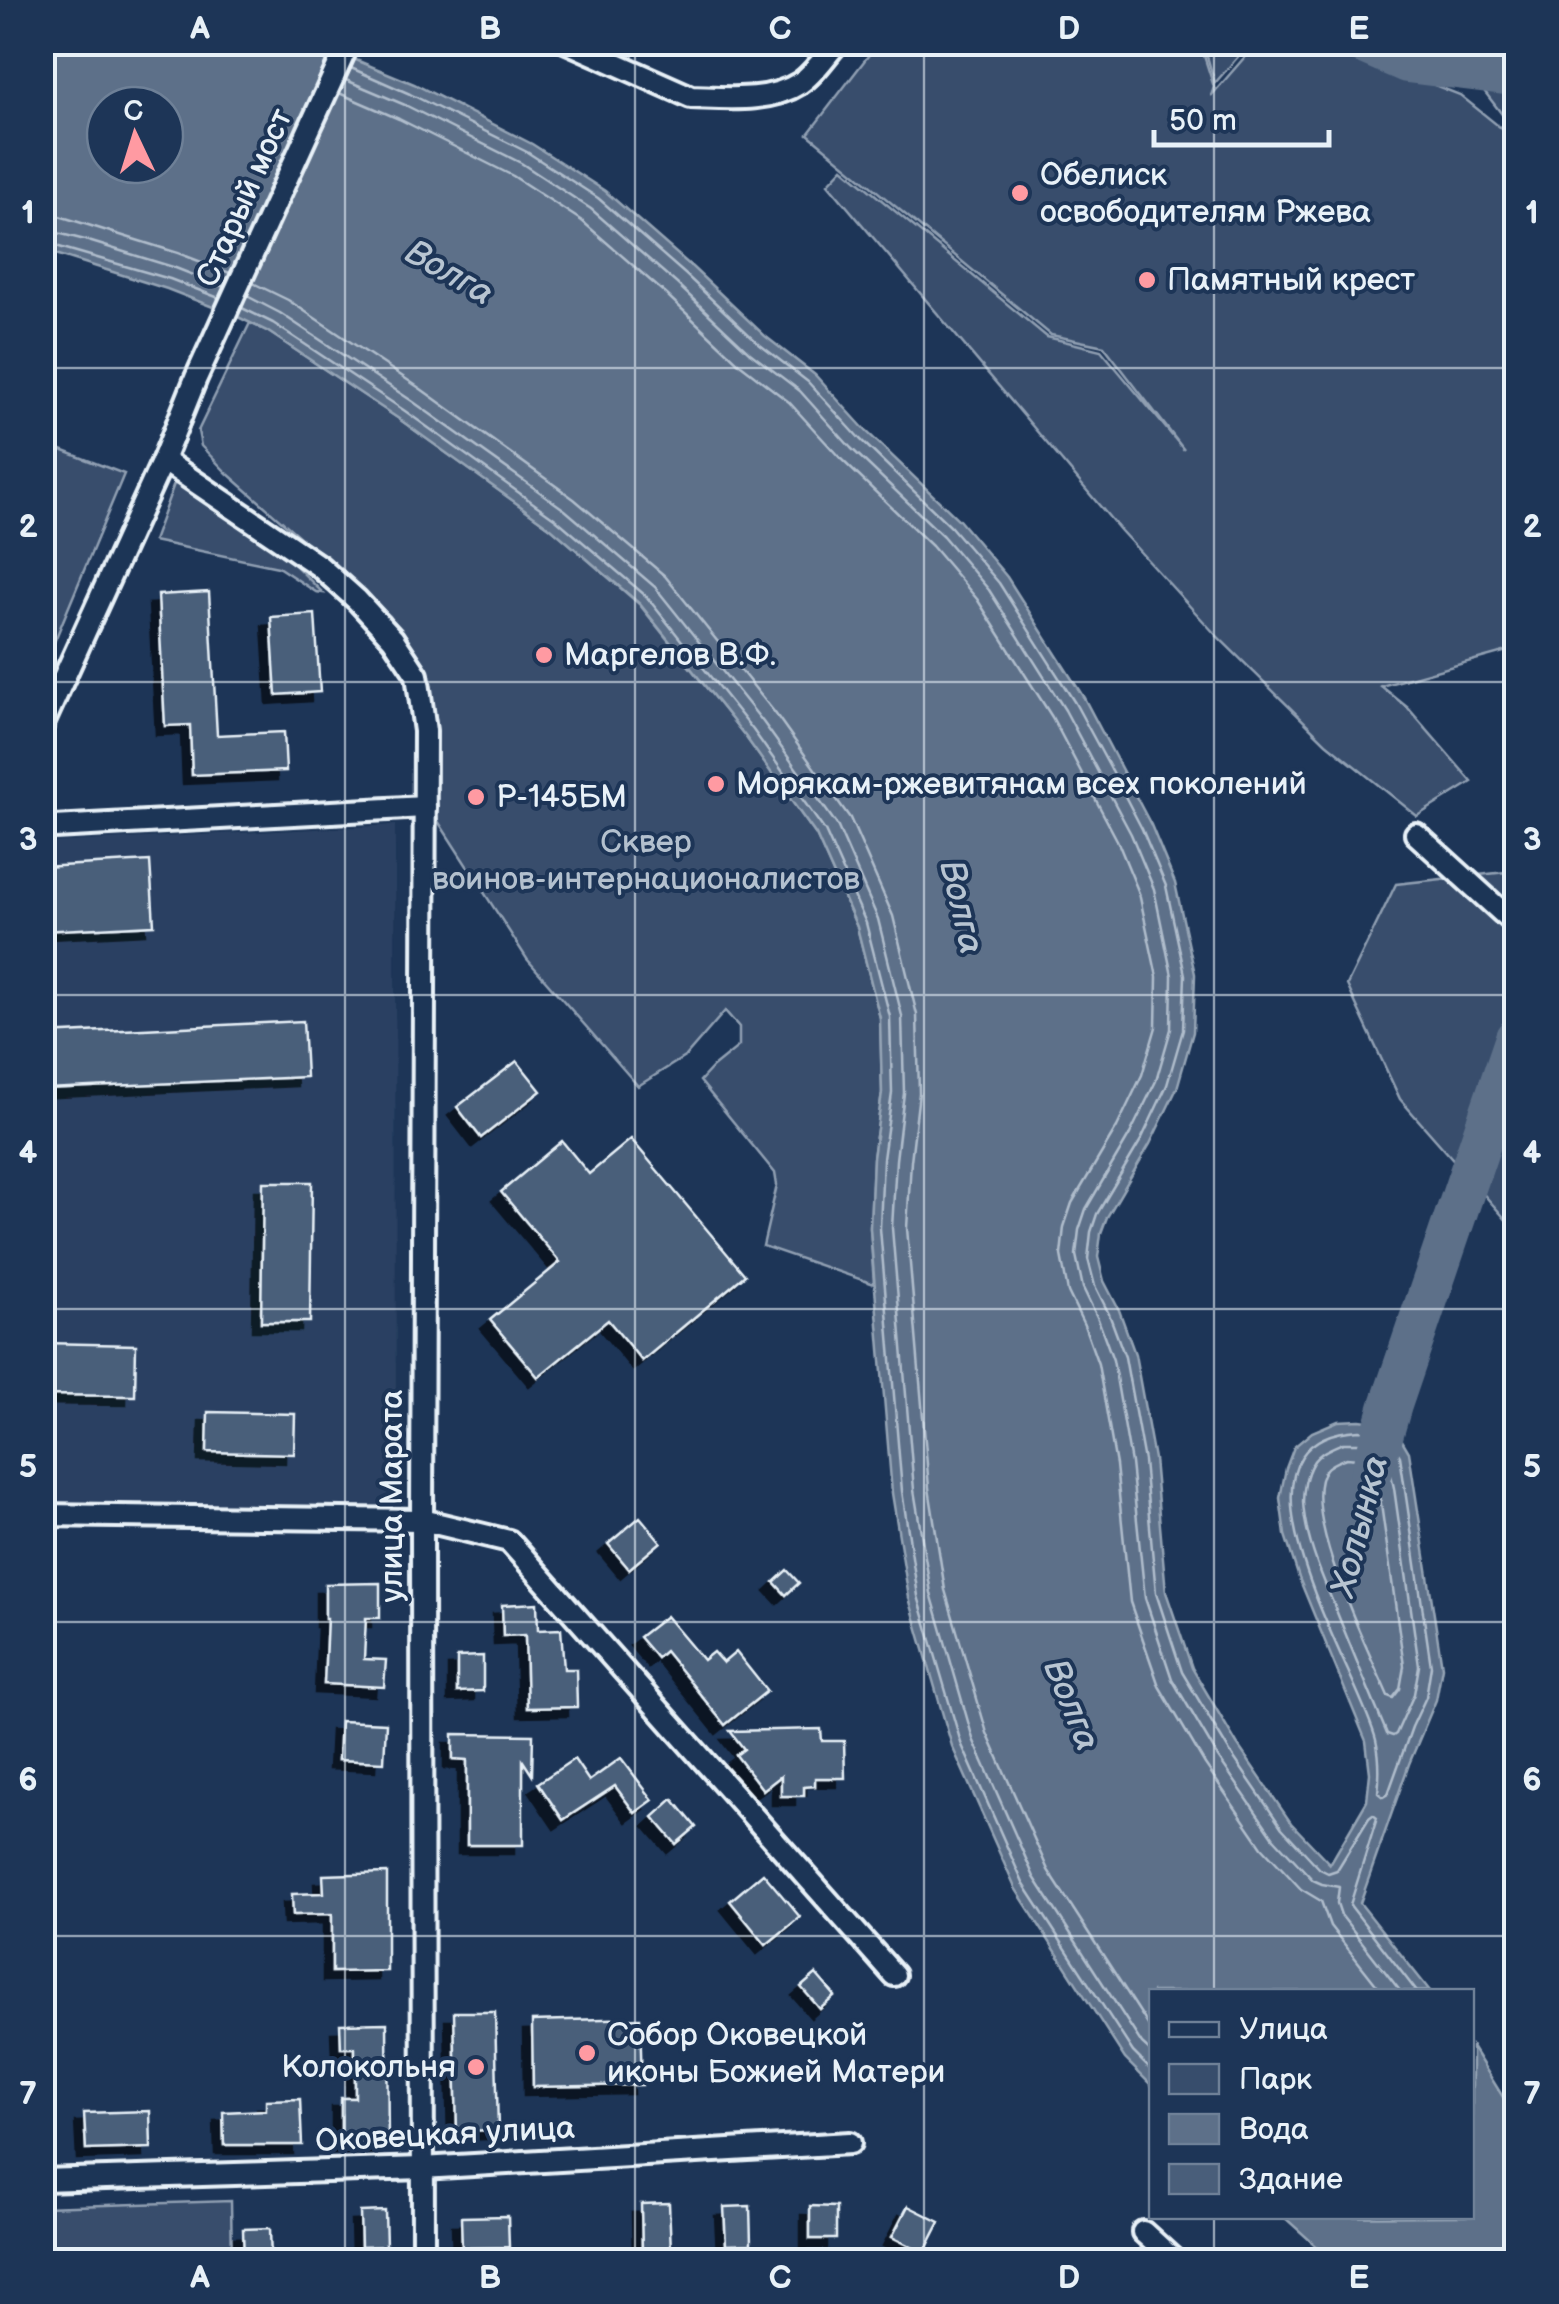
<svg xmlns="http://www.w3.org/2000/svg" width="1559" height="2304" viewBox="0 0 1559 2304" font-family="'Balsamiq Sans',sans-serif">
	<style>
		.built { fill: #2a4162 }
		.green { fill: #374d6c; stroke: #909fb2; stroke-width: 2.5 }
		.water { fill: #5d7089; stroke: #95a4b5; stroke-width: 2.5; fill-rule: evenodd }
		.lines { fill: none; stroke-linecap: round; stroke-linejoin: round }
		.shore { stroke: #b0bdcc; stroke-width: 2.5 }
		.river { stroke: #5d7089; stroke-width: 42 }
		.building { fill: #495e7a; stroke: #e8f1f8; stroke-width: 2.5; filter: url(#shadow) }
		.minor-casing { stroke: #e8f1f8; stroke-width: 28 }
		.minor { stroke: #1d3557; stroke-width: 20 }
		.grid { fill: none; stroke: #e8f1f8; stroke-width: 2.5; stroke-opacity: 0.55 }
		.poi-dot { fill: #ff9aa2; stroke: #1d3557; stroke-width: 4 }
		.labels { text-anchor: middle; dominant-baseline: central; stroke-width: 8; stroke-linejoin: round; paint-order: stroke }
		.poi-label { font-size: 32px; fill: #e8f1f8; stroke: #1d3557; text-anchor: start }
		.street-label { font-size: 32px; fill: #e8f1f8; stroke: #1d3557 }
		.park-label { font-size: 32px; fill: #b3c0ce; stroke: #1d3557 }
		.water-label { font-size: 35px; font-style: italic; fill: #b7c4d1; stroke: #1d3557 }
		.neatline { fill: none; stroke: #e8f1f8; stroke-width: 4 }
		.grid-label { font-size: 32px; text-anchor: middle; font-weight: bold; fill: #e8f1f8 }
	</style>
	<defs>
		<filter id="shadow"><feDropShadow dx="-9" dy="9" stdDeviation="0" flood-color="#0009"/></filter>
	</defs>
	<rect width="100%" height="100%" fill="#1d3557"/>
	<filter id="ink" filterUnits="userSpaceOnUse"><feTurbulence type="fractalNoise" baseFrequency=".01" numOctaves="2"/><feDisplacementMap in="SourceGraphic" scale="20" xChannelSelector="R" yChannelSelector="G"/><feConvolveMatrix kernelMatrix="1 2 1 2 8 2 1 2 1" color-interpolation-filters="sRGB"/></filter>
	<g filter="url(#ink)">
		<!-- built -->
		<path class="built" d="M395,825L396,1509L43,1508V843Z"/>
		<!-- green -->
		<g class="green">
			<path d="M1203,43V42L1250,43L1215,83Z"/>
			<path d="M1327,43L1460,95L1516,140V639L1511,650L1381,686L1408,708L1472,782L1417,816L1326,743L1216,635L1121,531L828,184L843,168L1047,337L1101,350L1184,450L1104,346L1051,335L808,134L878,43H1200L1214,87L1211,96L1257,43Z"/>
			<path d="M1477,43H1516V120L1508,122L1458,57Z"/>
			<path d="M250,323L267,331L399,419L551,528L639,604L745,736L816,835L857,927L880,1018L882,1093L873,1158L870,1228L874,1284L763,1246L777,1185L775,1173L700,1081L713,1067L739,1046V1027L725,1011L686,1056L638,1086L527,959L438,821L418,666L390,616L227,473L201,446L198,431Z"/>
			<path d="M43,443L124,474L43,669Z"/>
			<path d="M174,484H185L282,552L323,593L316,592L278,567L153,541Z"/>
			<path d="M1516,871V1231L1400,1099L1347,985L1396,884Z"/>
			<path d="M231,2201L232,2261H43V2207Z"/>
		</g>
		<!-- water -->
		<g class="water">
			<path d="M42,43H315L414,84L532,144L605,191L692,267L765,336L815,375L867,432L959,520L1007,577L1084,698L1151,825L1175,883L1195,974L1193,1032L1177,1088L1150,1144L1107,1217L1101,1233L1098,1257L1104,1281L1119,1310L1135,1354L1154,1459L1166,1592L1192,1668L1237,1744L1291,1823L1330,1864L1367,1801L1370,1773L1366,1741L1299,1578L1285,1535L1280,1498L1286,1468L1294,1447L1312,1432L1338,1421L1360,1420L1382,1423L1396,1430L1409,1452L1442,1667L1436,1700L1409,1764L1360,1903L1430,1991L1152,1992L1151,2085L1125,2059L1015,1888L952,1746L909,1598L892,1493L870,1228L873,1158L882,1093L880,1018L857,927L816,835L745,736L640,604L551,528L399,419L267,331L236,316L167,289L43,250ZM105,105H165V165H105Z"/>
			<path d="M1472,2047L1516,2118V2261H1333L1284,2217L1472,2216Z"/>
		</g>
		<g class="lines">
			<!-- shore -->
			<g class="shore">
				<path d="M351,68L410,94L527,152L598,198L686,275L759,344L808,382L860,439L951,527L999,583L1075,703L1114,775L1142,829L1166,886L1185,975L1183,1030L1167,1085L1141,1140L1097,1214L1091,1232L1088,1259L1095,1286L1109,1314L1125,1357L1144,1461L1156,1593L1182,1672L1228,1749L1282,1828L1320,1869L1328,1873L1337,1870L1369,1818L1373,1815L1377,1818L1350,1905L1417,1992"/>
				<path d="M346,80L405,105L521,163L591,209L677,284L750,353L800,391L851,448L943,536L989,590L1065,710L1131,834L1154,889L1172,976L1171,1029L1156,1081L1130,1134L1086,1209L1079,1230L1076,1255L1083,1288L1098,1319L1113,1360L1131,1463L1145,1598L1172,1679L1218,1757L1274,1838L1313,1880L1322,1884L1339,1887L1337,1903L1341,1915L1401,1992"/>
				<path d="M339,93L399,119L513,176L582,221L667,295L741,365L789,402L840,458L932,546L977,599L1052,717L1117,840L1139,893L1157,977L1156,1027L1142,1075L1117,1127L1072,1203L1064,1227L1061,1255L1068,1292L1084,1325L1098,1364L1116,1465L1130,1602L1159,1686L1205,1764L1262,1847L1301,1889L1321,1901L1330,1926L1382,1992"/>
				<path d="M42,214L56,215L178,253L230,273"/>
				<path d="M42,229L85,240L173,267L224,287"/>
				<path d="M42,242L170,279L219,298"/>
				<path d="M253,283L288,300L421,389L574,499L665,576L775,713L850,818L893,916L917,1015L919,1093L911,1161L907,1228L929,1488L945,1590L987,1733L1048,1870L1152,2031"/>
				<path d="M247,296L280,313L412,401L565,510L655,587L763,722L837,825L878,919L902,1016L904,1093L896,1160L892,1228L914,1490L931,1593L973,1739L1034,1877L1142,2044L1152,2053"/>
				<path d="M242,308L273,323L405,411L557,520L646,596L753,730L825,831L866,923L890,1017L892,1093L883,1159L880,1228L902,1491L918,1596L961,1743L1023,1883L1133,2052L1152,2071"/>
				<path d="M1359,1430C1383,1433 1388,1435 1400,1456L1431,1666L1426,1697L1412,1727L1388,1794L1383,1797L1378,1793C1380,1775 1380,1757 1376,1740C1359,1671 1206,1438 1359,1430Z"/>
				<path d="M1343,1443H1359L1380,1448L1388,1461L1394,1488L1419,1666L1414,1694L1396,1734L1393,1736L1387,1734C1369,1691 1351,1648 1334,1605C1320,1572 1305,1537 1303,1502C1303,1490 1306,1474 1312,1464C1318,1453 1331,1448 1343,1443Z"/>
				<path d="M1346,1458L1370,1460L1374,1466L1379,1490L1404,1666L1400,1689L1393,1698L1388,1696C1370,1654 1297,1507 1326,1469C1331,1463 1339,1461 1346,1458Z"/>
			</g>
			<!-- river -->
			<g class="river">
				<path d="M1361,42L1407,62L1505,74L1516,70"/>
				<path d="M1370,1478L1391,1405L1516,1038"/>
			</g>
		</g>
		<!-- building -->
		<g class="building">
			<path d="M209,592L217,735L284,732L286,771L192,775L190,725L165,726L158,595Z"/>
			<path d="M315,614L320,692L276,695L271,617Z"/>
			<path d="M150,861L154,925L42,931V867Z"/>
			<path d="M303,1021L306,1077L47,1089L45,1034Z"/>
			<path d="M517,1061L541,1091L481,1138L457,1107Z"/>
			<path d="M631,1139L745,1275L642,1361L608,1320L538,1377L490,1320L560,1262L501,1192L562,1141L589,1174Z"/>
			<path d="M263,1182H312L310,1322H261Z"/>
			<path d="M42,1343L136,1345L135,1396L42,1395Z"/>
			<path d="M208,1412L295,1414L294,1454L207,1452Z"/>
			<path d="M640,1517L661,1542L629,1569L608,1544Z"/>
			<path d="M787,1570L799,1583L786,1595L774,1582Z"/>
			<path d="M380,1583V1618H366L364,1659L386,1660L384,1687L324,1684L327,1618H325V1584Z"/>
			<path d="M537,1603L538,1630L561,1629L564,1669H576L577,1707L527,1708L525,1635L503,1636L502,1605Z"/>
			<path d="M666,1616L703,1660L713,1652L723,1663L736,1652L767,1691L725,1725L665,1651L657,1658L639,1637Z"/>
			<path d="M483,1656V1691L457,1692V1657Z"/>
			<path d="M340,1721L386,1723L384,1762L338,1760Z"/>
			<path d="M821,1729L822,1741H844L845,1778H815V1786L804,1787V1796H781V1776L763,1790L736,1755L744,1749L730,1731Z"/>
			<path d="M453,1734L533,1735L532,1775L523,1761V1845H467V1760L453,1759Z"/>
			<path d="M621,1758L653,1800L635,1813L615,1786L563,1820L538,1783L574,1759L589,1781Z"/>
			<path d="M673,1799L696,1827L676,1844L653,1817Z"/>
			<path d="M387,1873V1971L332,1972V1914L293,1915L292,1894L324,1893L323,1875Z"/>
			<path d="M763,1873L800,1917L766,1945L730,1901Z"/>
			<path d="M816,1974L835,1996L820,2009L801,1987Z"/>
			<path d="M454,2012H495L498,2130L457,2131Z"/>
			<path d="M640,2018L642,2085L533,2087L532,2021Z"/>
			<path d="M387,2023L388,2144L341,2145V2098H355V2048H341L340,2024Z"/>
			<path d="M300,2099L302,2145H224L223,2112L266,2110V2100Z"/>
			<path d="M150,2111L151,2148L86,2150L84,2113Z"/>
			<path d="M669,2203L671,2251L642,2252L641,2204Z"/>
			<path d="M750,2206L751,2244L726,2245L724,2207Z"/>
			<path d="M810,2206L836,2207V2239H810Z"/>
			<path d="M908,2206L940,2222L924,2253L892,2237Z"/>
			<path d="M385,2211L386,2246L361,2247L360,2212Z"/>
			<path d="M508,2216L509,2247L462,2248L461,2217Z"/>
			<path d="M270,2228L271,2262H244L243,2229Z"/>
		</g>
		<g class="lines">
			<defs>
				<g id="minor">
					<path d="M567,42L691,97C726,98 769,103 800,83C814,74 826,55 838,42"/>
					<path d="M163,460L319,566L357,600L393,639L417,675L425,731L422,1520L423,2262"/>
					<path d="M42,726L163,460L196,378L349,42"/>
					<path d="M42,821L54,827L425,807"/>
					<path d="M1416,834L1516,925"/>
					<path d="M42,1515L422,1520L509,1541L894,1975"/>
					<path d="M42,2180L422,2168L850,2143"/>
					<path d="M1143,2232L1176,2262"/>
				</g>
			</defs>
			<!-- minor casing -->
			<use href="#minor" class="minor-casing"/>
			<!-- minor -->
			<use href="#minor" class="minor"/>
		</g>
	</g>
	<!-- grid -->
	<path class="grid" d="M345,42V2262M635,42V2262M924,42V2262M1214,42V1992M42,368H1516M42,682H1516M42,995H1516M42,1309H1516M42,1622H1516M42,1936H1516M1214,2216V2262"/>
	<!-- markers -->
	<g class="poi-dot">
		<circle cx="1020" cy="193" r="10"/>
		<circle cx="1147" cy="280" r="10"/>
		<circle cx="544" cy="655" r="10"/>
		<circle cx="716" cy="784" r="10"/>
		<circle cx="476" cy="797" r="10"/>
		<circle cx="587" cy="2053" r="10"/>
		<circle cx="476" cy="2067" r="10"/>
	</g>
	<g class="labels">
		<!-- poi labels -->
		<g class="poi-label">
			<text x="1040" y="175">Обелиск<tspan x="1040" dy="37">освободителям Ржева</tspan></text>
			<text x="1167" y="280">Памятный крест</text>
			<text x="564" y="655">Маргелов В.Ф.</text>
			<text x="736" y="784">Морякам-ржевитянам всех поколений</text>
			<text x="496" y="797">Р-145БМ</text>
			<text x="607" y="2035">Собор Оковецкой<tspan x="607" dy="37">иконы Божией Матери</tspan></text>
			<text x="456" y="2067" text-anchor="end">Колокольня</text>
		</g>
		<!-- street labels -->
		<g class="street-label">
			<text transform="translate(245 198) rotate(-66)">Старый мост</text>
			<text transform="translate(392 1496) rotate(-90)">улица Марата</text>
			<text transform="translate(445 2135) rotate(-3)">Оковецкая улица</text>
		</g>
		<!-- park labels -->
		<g class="park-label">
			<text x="646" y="842">Сквер<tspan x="646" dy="37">воинов-интернационалистов</tspan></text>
		</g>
		<!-- water labels -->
		<g class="water-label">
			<text transform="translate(449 273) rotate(30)">Волга</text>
			<text transform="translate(961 907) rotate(77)">Волга</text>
			<text transform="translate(1360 1526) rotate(-76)">Холынка</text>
			<text transform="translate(1071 1705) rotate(68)">Волга</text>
		</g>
	</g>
	<!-- margin -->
	<rect width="1559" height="2304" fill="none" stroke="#1d3557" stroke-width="110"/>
	<!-- legend -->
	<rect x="1149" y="1989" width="325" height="230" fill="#1d3557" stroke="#6e8097" stroke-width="2.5"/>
	<rect x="1169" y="2022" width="50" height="15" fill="#1d3557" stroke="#6e8097" stroke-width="2.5"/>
	<text x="1239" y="2039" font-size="30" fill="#e8f1f8">Улица</text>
	<rect x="1169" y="2064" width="50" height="30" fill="#374d6c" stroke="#6e8097" stroke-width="2.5"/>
	<text x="1239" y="2089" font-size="30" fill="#e8f1f8">Парк</text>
	<rect x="1169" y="2114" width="50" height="30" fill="#5d7089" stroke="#6e8097" stroke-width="2.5"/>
	<text x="1239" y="2139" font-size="30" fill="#e8f1f8">Вода</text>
	<rect x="1169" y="2164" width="50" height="30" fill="#495e7a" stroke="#6e8097" stroke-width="2.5"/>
	<text x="1239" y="2189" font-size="30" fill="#e8f1f8">Здание</text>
	<!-- north arrow -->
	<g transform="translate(135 135) rotate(356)"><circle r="48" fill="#1d3557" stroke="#6e8097" stroke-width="2.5"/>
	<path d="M0-8L18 38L0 25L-18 38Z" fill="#ff9aa2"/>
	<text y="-15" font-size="28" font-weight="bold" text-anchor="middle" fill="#e8f1f8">С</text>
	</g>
	<!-- scale -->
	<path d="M1154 130v15h175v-15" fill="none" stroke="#e8f1f8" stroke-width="5"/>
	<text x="1169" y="130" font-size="30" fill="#e8f1f8" stroke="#1d3557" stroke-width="8" paint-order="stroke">50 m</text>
	<rect x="55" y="55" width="1449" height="2194" class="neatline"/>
	<g class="grid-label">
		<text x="200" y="39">A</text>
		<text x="490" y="39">B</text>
		<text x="780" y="39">C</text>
		<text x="1069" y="39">D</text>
		<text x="1359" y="39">E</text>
		<text x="28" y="223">1</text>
		<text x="1532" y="223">1</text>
		<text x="28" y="537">2</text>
		<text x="1532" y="537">2</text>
		<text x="28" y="850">3</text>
		<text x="1532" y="850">3</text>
		<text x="28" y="1163">4</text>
		<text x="1532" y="1163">4</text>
		<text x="28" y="1477">5</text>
		<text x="1532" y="1477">5</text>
		<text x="28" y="1790">6</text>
		<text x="1532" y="1790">6</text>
		<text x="28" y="2104">7</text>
		<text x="1532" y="2104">7</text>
		<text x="200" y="2288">A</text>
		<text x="490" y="2288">B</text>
		<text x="780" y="2288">C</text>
		<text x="1069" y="2288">D</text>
		<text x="1359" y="2288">E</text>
	</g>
</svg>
